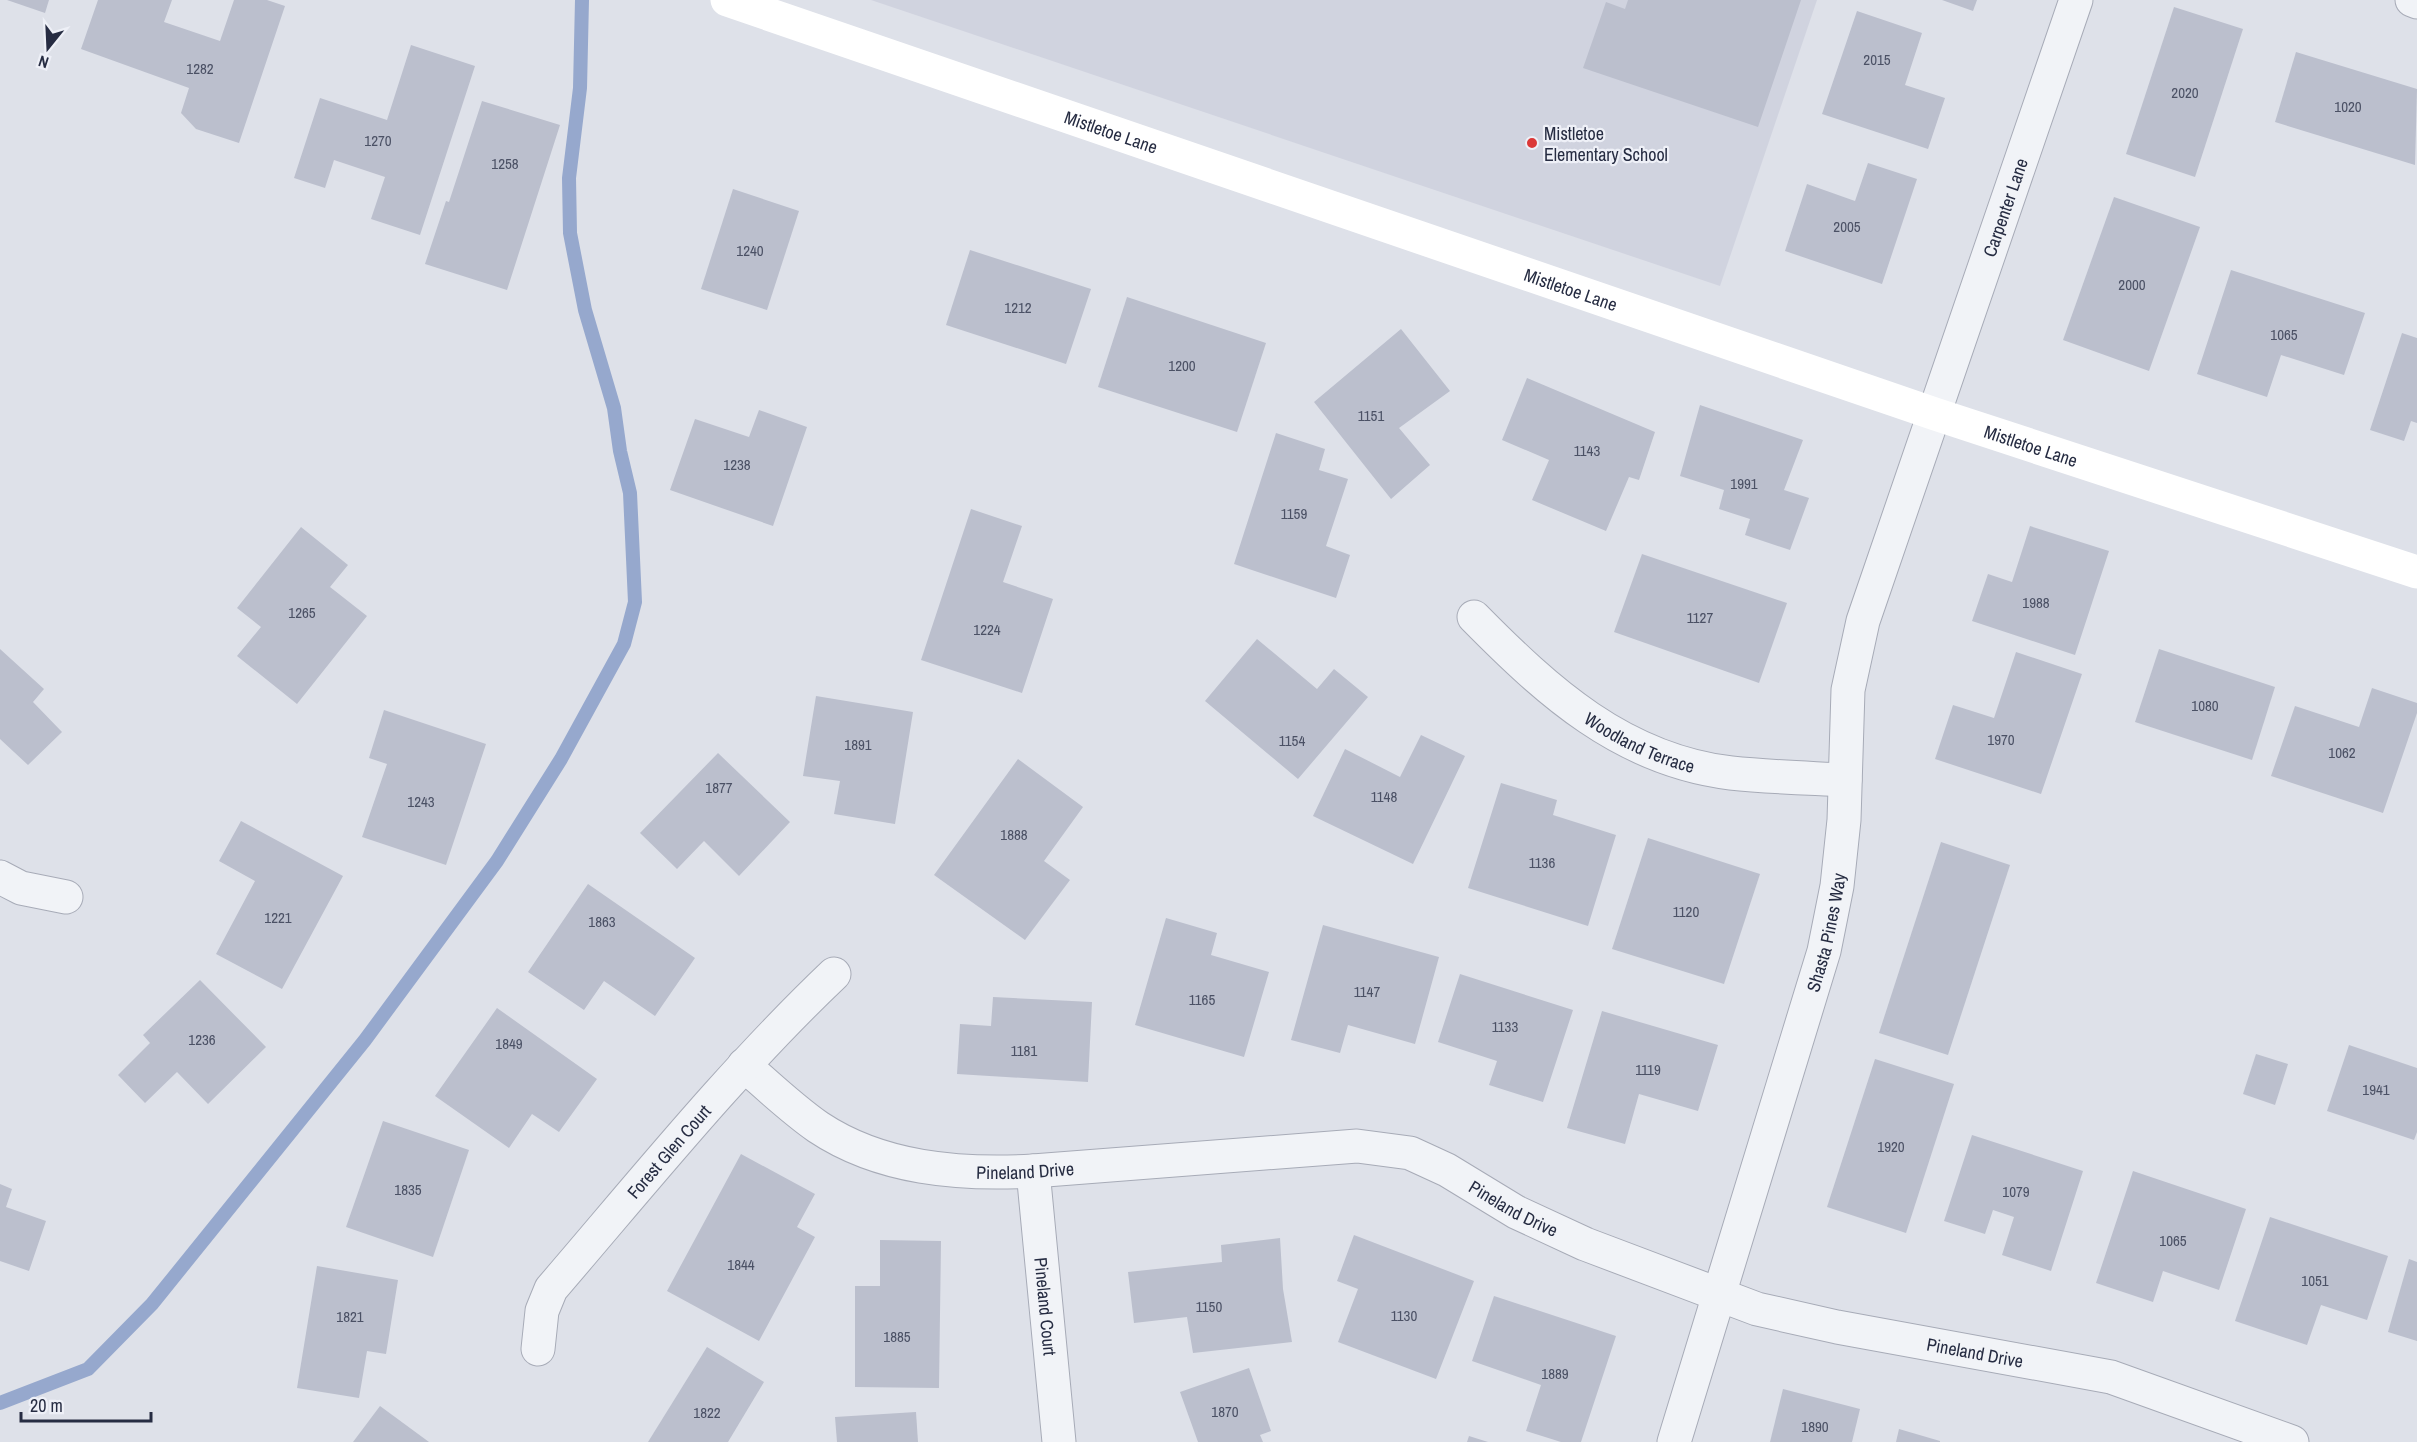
<svg xmlns="http://www.w3.org/2000/svg" width="2417" height="1442" viewBox="0 0 2417 1442" font-family="'Archivo Narrow',sans-serif">
	<style>
		.built { fill: #d0d3df }
		.lines { fill: none; stroke-linecap: round; stroke-linejoin: round }
		.stream { stroke: #96a8cd; stroke-width: 14 }
		.building { fill: #bbbfcd }
		.street-casing { stroke: #a7abb7; stroke-width: 35 }
		.street { stroke: #f1f3f7; stroke-width: 33 }
		.secondary { stroke: #fff; stroke-width: 33 }
		.poi-dot { fill: #db3837; stroke: #eef0f7; stroke-width: 2 }
		.labels { text-anchor: middle; dominant-baseline: central; stroke-width: 4.5; stroke-linejoin: round; paint-order: stroke }
		.number-label { font-size: 15px; fill: #4b5165 }
		.street-label { font-size: 18px; fill: #262c42; stroke: #eef0f7 }
		.poi-label { font-size: 18px; fill: #262c42; stroke: #eef0f7; text-anchor: start }
	</style>
	<rect width="100%" height="100%" fill="#dee1e9"/>
	<!-- built -->
	<path class="built" d="M871,0H1817L1720,286Z"/>
	<g class="lines">
		<!-- stream -->
		<path class="stream" d="M0,1403L88,1369L152,1304L365,1040L497,861L561,759L624,644L635,602L630,493L620,451L614,408L585,310L570,233L569,178L580,88L582,0"/>
	</g>
	<!-- building -->
	<g class="building">
		<path d="M7,0H49L45,13Z"/>
		<path d="M98,0H172L164,22L220,41L234,0H267L285,6L239,143L196,129L181,113L189,88L81,49Z"/>
		<path d="M1628,0H1801L1758,127L1583,68L1606,2L1625,9Z"/>
		<path d="M1942,0H1977L1973,11Z"/>
		<path d="M2174,7L2243,29L2195,177L2126,154Z"/>
		<path d="M1857,11L1922,33L1905,85L1945,98L1928,149L1822,114Z"/>
		<path d="M411,45L475,66L420,235L371,219L385,177L334,160L325,188L294,178L320,98L387,120Z"/>
		<path d="M2296,52L2417,89L2415,165L2275,122Z"/>
		<path d="M482,101L560,125L507,290L425,264L446,201L449,202Z"/>
		<path d="M1868,163L1917,179L1882,284L1785,251L1807,184L1855,201Z"/>
		<path d="M733,189L799,211L767,310L701,289Z"/>
		<path d="M2114,197L2200,227L2149,371L2063,340Z"/>
		<path d="M970,250L1091,289L1066,364L946,325Z"/>
		<path d="M2231,270L2365,313L2344,375L2281,355L2267,397L2197,374Z"/>
		<path d="M1127,297L1266,343L1237,432L1098,387Z"/>
		<path d="M1401,329L1450,391L1399,428L1430,465L1391,499L1314,402Z"/>
		<path d="M2402,333L2417,338V423L2411,421L2404,441L2370,430Z"/>
		<path d="M1527,378L1655,432L1639,480L1629,477L1606,531L1532,500L1549,460L1502,440Z"/>
		<path d="M1700,405L1803,440L1784,490L1809,498L1790,550L1745,535L1750,519L1719,509L1724,490L1680,476Z"/>
		<path d="M759,410L807,427L773,526L670,490L695,419L749,437Z"/>
		<path d="M1276,433L1325,449L1319,470L1348,479L1326,546L1350,555L1336,598L1234,564Z"/>
		<path d="M971,509L1022,526L1003,582L1053,599L1022,693L921,660Z"/>
		<path d="M2030,526L2109,551L2075,655L1972,621L1988,574L2012,582Z"/>
		<path d="M301,527L348,565L330,587L367,616L297,704L237,656L261,627L237,608Z"/>
		<path d="M1642,554L1787,603L1759,683L1614,632Z"/>
		<path d="M1257,639L1317,689L1334,669L1368,697L1298,779L1205,701Z"/>
		<path d="M0,649L44,689L33,702L62,732L28,765L0,739Z"/>
		<path d="M2159,649L2275,687L2252,760L2135,722Z"/>
		<path d="M2016,652L2082,674L2041,794L1935,759L1953,705L1994,718Z"/>
		<path d="M2372,688L2417,703V713L2383,813L2271,776L2295,706L2359,727Z"/>
		<path d="M816,696L913,712L895,824L834,814L840,781L803,776Z"/>
		<path d="M384,710L486,744L446,865L362,837L387,764L369,758Z"/>
		<path d="M1421,735L1465,756L1413,864L1313,816L1345,749L1400,777Z"/>
		<path d="M718,753L790,822L739,876L704,841L677,869L640,833Z"/>
		<path d="M1018,759L1083,807L1044,861L1070,880L1025,940L934,875Z"/>
		<path d="M1501,783L1557,800L1553,815L1616,835L1588,926L1468,888Z"/>
		<path d="M241,821L343,876L282,989L216,954L255,881L219,861Z"/>
		<path d="M1648,838L1760,874L1724,984L1612,949Z"/>
		<path d="M1941,842L2010,865L1948,1055L1879,1033Z"/>
		<path d="M588,884L695,958L655,1016L604,981L584,1010L528,972Z"/>
		<path d="M1166,918L1217,933L1211,955L1269,972L1244,1057L1135,1025Z"/>
		<path d="M1323,925L1439,957L1415,1044L1348,1025L1340,1053L1291,1040Z"/>
		<path d="M1460,974L1573,1010L1543,1102L1489,1085L1497,1061L1438,1042Z"/>
		<path d="M200,980L266,1047L208,1104L177,1072L145,1103L118,1075L150,1043L143,1035Z"/>
		<path d="M993,997L1092,1002L1088,1082L957,1074L960,1024L991,1026Z"/>
		<path d="M497,1008L597,1079L559,1132L532,1114L509,1148L435,1096Z"/>
		<path d="M1602,1011L1718,1045L1698,1111L1639,1094L1625,1144L1567,1128Z"/>
		<path d="M2349,1045L2417,1068V1132L2414,1140L2327,1111Z"/>
		<path d="M2256,1054L2288,1064L2275,1105L2243,1094Z"/>
		<path d="M1875,1059L1954,1084L1906,1233L1827,1207Z"/>
		<path d="M383,1121L469,1150L433,1257L346,1227Z"/>
		<path d="M1972,1135L2083,1171L2051,1271L2002,1255L2014,1217L1993,1210L1985,1234L1944,1221Z"/>
		<path d="M741,1154L815,1194L797,1227L815,1237L759,1341L667,1291Z"/>
		<path d="M2133,1171L2246,1209L2219,1290L2163,1271L2153,1302L2096,1283Z"/>
		<path d="M0,1184L12,1189L6,1207L46,1221L29,1271L0,1261Z"/>
		<path d="M2270,1217L2388,1256L2367,1320L2321,1305L2307,1345L2235,1321Z"/>
		<path d="M1354,1235L1474,1281L1436,1379L1338,1342L1358,1289L1337,1281Z"/>
		<path d="M1280,1238L1283,1289L1292,1342L1193,1353L1187,1317L1134,1323L1128,1272L1222,1262L1221,1245Z"/>
		<path d="M880,1240L941,1241L939,1388L855,1387V1286H880Z"/>
		<path d="M2409,1259L2417,1262V1341L2388,1332Z"/>
		<path d="M317,1266L398,1280L386,1354L367,1351L359,1398L297,1388Z"/>
		<path d="M1494,1296L1616,1336L1581,1442H1561L1526,1431L1541,1385L1472,1361Z"/>
		<path d="M707,1347L764,1382L728,1442H648Z"/>
		<path d="M1249,1368L1271,1431L1260,1435L1263,1442H1198L1180,1392Z"/>
		<path d="M1783,1389L1860,1409L1852,1442H1770Z"/>
		<path d="M380,1406L429,1442H353Z"/>
		<path d="M916,1412L918,1442H837L835,1417Z"/>
		<path d="M1899,1429L1940,1441V1442H1896Z"/>
		<path d="M1469,1436L1488,1442H1467Z"/>
	</g>
	<g class="lines">
		<defs>
			<g id="street">
				<path d="M2412,0L2417,2"/>
				<path id="s1" d="M1474,617C1547,691 1622,760 1731,773C1768,777 1807,778 1845,780"/>
				<path d="M0,877L21,888L66,897"/>
				<path id="s2" d="M744,1065C768,1086 792,1109 818,1127C881,1169 959,1175 1033,1171L1357,1146L1410,1153L1447,1170L1516,1212L1585,1244L1757,1309L1837,1327L2111,1377L2292,1442"/>
				<path id="s3" d="M1033,1171L1059,1442"/>
				<path id="s4" d="M538,1349L542,1311L551,1289C643,1182 732,1071 834,974"/>
				<path id="s5" d="M1674,1442L1824,951L1837,886L1844,820L1848,690L1863,621L2076,0"/>
			</g>
		</defs>
		<!-- street casing -->
		<use href="#street" class="street-casing"/>
		<!-- street -->
		<use href="#street" class="street"/>
		<!-- secondary -->
		<path class="secondary" id="s6" d="M727,0L1935,414L2417,572"/>
	</g>
	<!-- markers -->
	<circle class="poi-dot" cx="1532" cy="143" r="6"/>
	<g class="labels">
		<!-- number labels -->
		<g class="number-label">
			<text x="1877" y="59">2015</text>
			<text x="200" y="68">1282</text>
			<text x="2185" y="92">2020</text>
			<text x="2348" y="106">1020</text>
			<text x="378" y="140">1270</text>
			<text x="505" y="163">1258</text>
			<text x="1847" y="226">2005</text>
			<text x="750" y="250">1240</text>
			<text x="2132" y="284">2000</text>
			<text x="1018" y="307">1212</text>
			<text x="2284" y="334">1065</text>
			<text x="1182" y="365">1200</text>
			<text x="1371" y="415">1151</text>
			<text x="1587" y="450">1143</text>
			<text x="737" y="464">1238</text>
			<text x="1744" y="483">1991</text>
			<text x="1294" y="513">1159</text>
			<text x="2036" y="602">1988</text>
			<text x="302" y="612">1265</text>
			<text x="1700" y="617">1127</text>
			<text x="987" y="629">1224</text>
			<text x="2205" y="705">1080</text>
			<text x="2001" y="739">1970</text>
			<text x="1292" y="740">1154</text>
			<text x="858" y="744">1891</text>
			<text x="2342" y="752">1062</text>
			<text x="719" y="787">1877</text>
			<text x="1384" y="796">1148</text>
			<text x="421" y="801">1243</text>
			<text x="1014" y="834">1888</text>
			<text x="1542" y="862">1136</text>
			<text x="1686" y="911">1120</text>
			<text x="278" y="917">1221</text>
			<text x="602" y="921">1863</text>
			<text x="1367" y="991">1147</text>
			<text x="1202" y="999">1165</text>
			<text x="1505" y="1026">1133</text>
			<text x="202" y="1039">1236</text>
			<text x="509" y="1043">1849</text>
			<text x="1024" y="1050">1181</text>
			<text x="1648" y="1069">1119</text>
			<text x="2376" y="1089">1941</text>
			<text x="1891" y="1146">1920</text>
			<text x="408" y="1189">1835</text>
			<text x="2016" y="1191">1079</text>
			<text x="2173" y="1240">1065</text>
			<text x="741" y="1264">1844</text>
			<text x="2315" y="1280">1051</text>
			<text x="1209" y="1306">1150</text>
			<text x="1404" y="1315">1130</text>
			<text x="350" y="1316">1821</text>
			<text x="897" y="1336">1885</text>
			<text x="1555" y="1373">1889</text>
			<text x="1225" y="1411">1870</text>
			<text x="707" y="1412">1822</text>
			<text x="1815" y="1426">1890</text>
		</g>
		<!-- street labels -->
		<g class="street-label">
			<text stroke="none"><textPath href="#s6" startOffset="406">Mistletoe Lane</textPath></text>
			<text stroke="none"><textPath href="#s5" startOffset="1284">Carpenter Lane</textPath></text>
			<text stroke="none"><textPath href="#s6" startOffset="892">Mistletoe Lane</textPath></text>
			<text stroke="none"><textPath href="#s6" startOffset="1378">Mistletoe Lane</textPath></text>
			<text stroke="none"><textPath href="#s1" startOffset="210">Woodland Terrace</textPath></text>
			<text stroke="none"><textPath href="#s5" startOffset="532">Shasta Pines Way</textPath></text>
			<text stroke="none"><textPath href="#s4" startOffset="243">Forest Glen Court</textPath></text>
			<text stroke="none"><textPath href="#s2" startOffset="312">Pineland Drive</textPath></text>
			<text stroke="none"><textPath href="#s2" startOffset="816">Pineland Drive</textPath></text>
			<text stroke="none"><textPath href="#s3" startOffset="136">Pineland Court</textPath></text>
			<text stroke="none"><textPath href="#s2" startOffset="1302">Pineland Drive</textPath></text>
		</g>
		<!-- poi labels -->
		<g class="poi-label">
			<text x="1544" y="133">Mistletoe<tspan x="1544" dy="21">Elementary School</tspan></text>
		</g>
	</g>
	<!-- north arrow -->
	<g transform="translate(48 48) rotate(198)" stroke="#eef0f7" stroke-width="4.5" paint-order="stroke">
	<path d="M0-4.5L10 22L0 15L-10 22Z" fill="#262c42"/>
	<text y="-9" font-size="16" font-weight="bold" text-anchor="middle" fill="#262c42">N</text>
	</g>
	<!-- scale -->
	<path d="M21 1412v9h130v-9" fill="none" stroke="#262c42" stroke-width="3"/>
	<text x="30" y="1412" font-size="18" fill="#262c42" stroke="#eef0f7" stroke-width="4.5" paint-order="stroke">20 m</text>
</svg>
